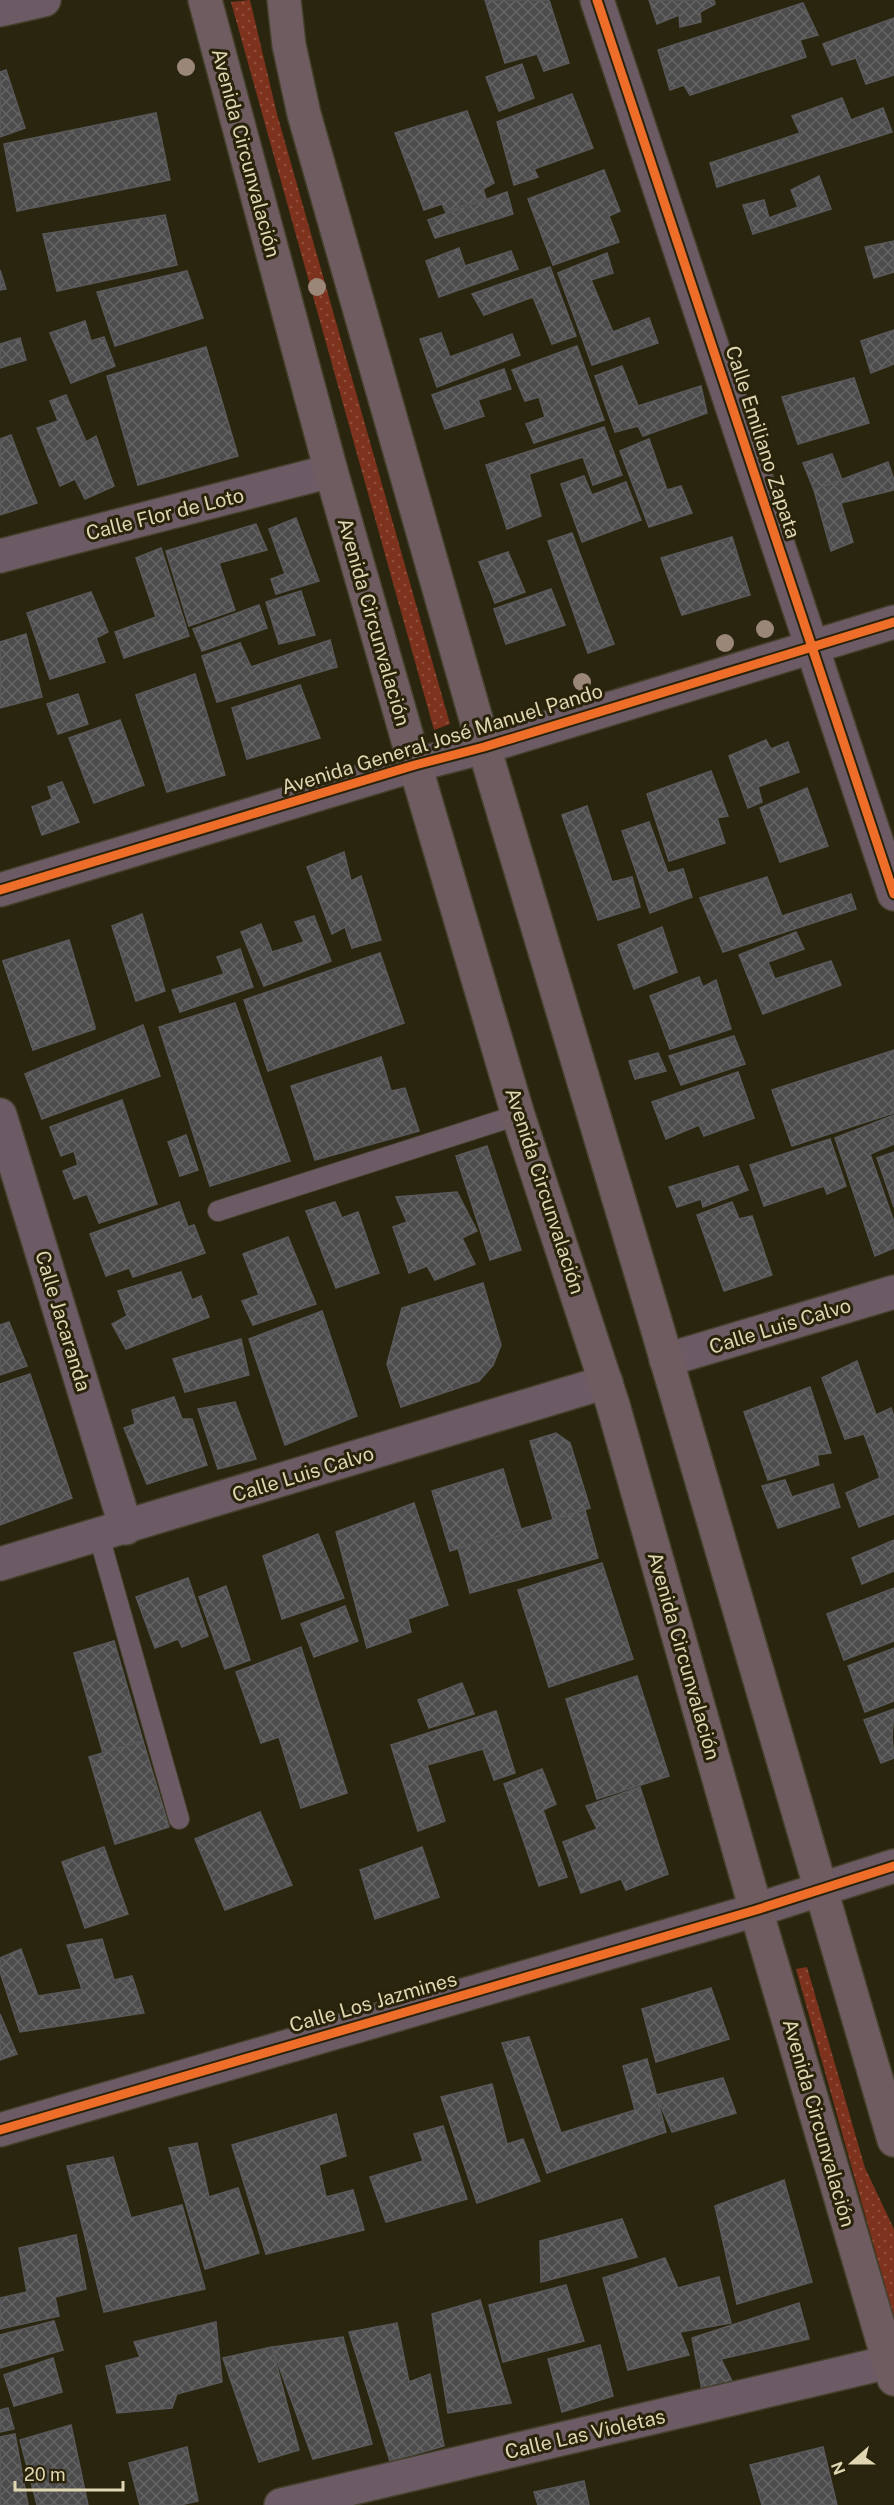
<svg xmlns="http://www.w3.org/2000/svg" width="894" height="2505" viewBox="0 0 894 2505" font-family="'Public Sans',sans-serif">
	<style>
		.grass { fill: url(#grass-dots) }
		.building { fill: url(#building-cross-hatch); stroke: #59595b; stroke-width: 1.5 }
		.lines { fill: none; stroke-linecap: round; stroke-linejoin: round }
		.service-casing { stroke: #45402b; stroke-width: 22 }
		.minor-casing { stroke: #45402b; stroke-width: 36 }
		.trunk-casing { stroke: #45402b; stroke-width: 36 }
		.service { stroke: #6c5b65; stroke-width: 20 }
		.minor { stroke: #6c5b65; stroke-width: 33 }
		.trunk { stroke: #6e5c61; stroke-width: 33 }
		.cycleway-casing { stroke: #29230b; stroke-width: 13 }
		.cycleway { stroke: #ee6e29; stroke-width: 9 }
		.tree { fill: #9a8778 }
		.labels { text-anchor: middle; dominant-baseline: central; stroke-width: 6; stroke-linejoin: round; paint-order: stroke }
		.street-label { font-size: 20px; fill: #e0d6b2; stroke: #29230b }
	</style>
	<defs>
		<pattern id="grass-dots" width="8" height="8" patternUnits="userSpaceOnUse" patternTransform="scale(1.5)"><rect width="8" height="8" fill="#7d321d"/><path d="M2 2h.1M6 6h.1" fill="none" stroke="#8f4f3b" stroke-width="1.8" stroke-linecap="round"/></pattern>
		<pattern id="building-cross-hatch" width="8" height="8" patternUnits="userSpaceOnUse" patternTransform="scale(1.5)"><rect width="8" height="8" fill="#4c4c4d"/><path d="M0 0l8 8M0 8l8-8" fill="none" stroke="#666564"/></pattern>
	</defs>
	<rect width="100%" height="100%" fill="#2a250e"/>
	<!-- grass -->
	<g class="grass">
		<path d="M250,0L277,114L450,724L434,730L231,2Z"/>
		<path d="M807,1967L865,2168L894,2229V2318L796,1969Z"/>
	</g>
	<!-- building -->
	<g class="building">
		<path d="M485,0H549L569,63L544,71L537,54L505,63Z"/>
		<path d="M649,0H714L715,4L700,12L701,22L680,27L679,15L657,24Z"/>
		<path d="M803,3L818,35L800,40L806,57L690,95L684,85L670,90L658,50Z"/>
		<path d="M894,18V75L866,84L856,58L832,65L823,44Z"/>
		<path d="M522,64L534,98L499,111L486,77Z"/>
		<path d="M6,70L25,128L0,137V72Z"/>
		<path d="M572,94L593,148L534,169L538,177L514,185L497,122Z"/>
		<path d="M842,98L851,120L883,108L892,132L717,187L710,163L800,133L792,116Z"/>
		<path d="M467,111L494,183L483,189L486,198L446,212L442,204L424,210L395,133Z"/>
		<path d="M156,113L170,180L17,211L4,144Z"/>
		<path d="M604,170L620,211L609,216L619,242L553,265L528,199Z"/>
		<path d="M819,176L831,209L753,234L743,205L764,200L769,218L798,207L791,190Z"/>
		<path d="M507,192L513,214L435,238L428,220Z"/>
		<path d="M165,215L177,265L57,291L43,234Z"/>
		<path d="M894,241V272L874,278L865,247Z"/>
		<path d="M459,248L465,266L511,251L518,269L439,297L426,261Z"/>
		<path d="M607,253L613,273L591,280L613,332L649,318L658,343L592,365L558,273Z"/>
		<path d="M550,267L576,336L552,344L533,297L484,315L472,294Z"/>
		<path d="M0,270L6,289L0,290Z"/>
		<path d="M187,271L203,318L115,346L97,292Z"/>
		<path d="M85,321L91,341L104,337L115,366L71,383L50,333Z"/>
		<path d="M894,330V364L871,373L861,341Z"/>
		<path d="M441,333L450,357L512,334L520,355L437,387L420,339Z"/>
		<path d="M20,338L26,360L0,368V344Z"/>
		<path d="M577,346L604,420L534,443L526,424L545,417L539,397L525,401L512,370Z"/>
		<path d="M206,347L238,456L138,485L107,376Z"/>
		<path d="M622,366L638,406L701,386L707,413L643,436L638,426L615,432L595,376Z"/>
		<path d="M504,369L511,389L478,400L484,416L445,429L432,395Z"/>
		<path d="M854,378L869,423L798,444L782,397Z"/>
		<path d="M66,395L86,442L96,436L114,486L85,499L75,479L60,486L37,428L58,421L50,401Z"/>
		<path d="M604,427L622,475L593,485L583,457L529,474L541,516L507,529L486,465Z"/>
		<path d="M11,435L37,503L0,515V439Z"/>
		<path d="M649,439L667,490L681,486L692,513L649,527L620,451Z"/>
		<path d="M832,454L842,480L814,490L803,463Z"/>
		<path d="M888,462L894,480V490L841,503L853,542L831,551L814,490Z"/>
		<path d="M584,476L592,495L626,482L641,520L582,542L561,484Z"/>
		<path d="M296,518L319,581L276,594L271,579L285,574L269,529Z"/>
		<path d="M256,524L267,550L219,563L235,610L189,626L166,551Z"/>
		<path d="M572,533L614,644L588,653L548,541Z"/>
		<path d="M732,537L750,595L682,615L661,558Z"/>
		<path d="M161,548L189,636L124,658L115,632L156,617L136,558Z"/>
		<path d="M508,552L525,592L495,603L479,562Z"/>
		<path d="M551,589L565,625L506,644L494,609Z"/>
		<path d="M301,591L315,635L279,644L266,602Z"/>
		<path d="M91,592L108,632L96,638L105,662L50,679L27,613Z"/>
		<path d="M259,605L267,628L202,651L193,629Z"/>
		<path d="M26,634L42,697L0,708V642Z"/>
		<path d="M330,640L337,667L217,702L202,656L240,643L251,667Z"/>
		<path d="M195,674L225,775L167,792L136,695Z"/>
		<path d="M300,685L320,738L247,759L232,708Z"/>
		<path d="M78,694L88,724L58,734L47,704Z"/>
		<path d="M120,720L144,785L94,803L69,738Z"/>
		<path d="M766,740L771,749L788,742L799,772L758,787L762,802L748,808L729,756Z"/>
		<path d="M711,771L728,816L717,818L725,843L669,861L647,794Z"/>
		<path d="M62,782L79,822L42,835L32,807L52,799L48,787Z"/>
		<path d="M807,788L828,846L780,862L760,808Z"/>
		<path d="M587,806L612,882L632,877L640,907L598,920L562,815Z"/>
		<path d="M649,822L668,873L683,869L692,897L650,913L622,831Z"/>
		<path d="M344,852L351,881L361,876L381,940L352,948L345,927L332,934L307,867Z"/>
		<path d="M767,877L782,916L851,894L856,909L723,952L700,898Z"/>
		<path d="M142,914L165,991L136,1001L112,926Z"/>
		<path d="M314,916L331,961L264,986L241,932L261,924L272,952L304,942L295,922Z"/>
		<path d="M662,927L677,972L634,989L618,945Z"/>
		<path d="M796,932L804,949L768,962L775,979L831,961L841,985L763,1014L739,955Z"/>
		<path d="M69,940L95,1027L33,1049L3,961Z"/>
		<path d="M69,941L95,1029L33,1050L3,961Z"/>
		<path d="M240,949L253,987L180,1012L172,990L224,974L217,957Z"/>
		<path d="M380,953L404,1023L268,1071L244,1000Z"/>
		<path d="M699,977L703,987L716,980L731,1029L670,1049L650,996Z"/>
		<path d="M235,1003L290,1161L210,1186L159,1027Z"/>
		<path d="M143,1025L160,1076L42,1119L25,1074Z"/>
		<path d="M734,1036L745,1064L681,1085L669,1056Z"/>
		<path d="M894,1050V1113L792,1146L772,1090Z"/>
		<path d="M658,1053L666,1071L635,1079L629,1061Z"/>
		<path d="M381,1057L391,1091L405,1088L419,1131L315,1160L291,1086Z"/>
		<path d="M738,1072L754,1118L704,1136L699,1125L666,1139L652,1102Z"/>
		<path d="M122,1100L157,1204L99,1223L87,1194L74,1199L63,1171L78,1165L74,1151L61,1156L50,1127Z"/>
		<path d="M894,1115V1144L870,1154L894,1222V1248L875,1256L835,1138Z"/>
		<path d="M186,1135L198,1170L180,1176L168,1142Z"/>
		<path d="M830,1139L846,1186L827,1194L824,1186L764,1206L750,1165Z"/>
		<path d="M487,1146L521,1250L490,1260L456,1156Z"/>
		<path d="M894,1152V1207L877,1158Z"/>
		<path d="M738,1166L748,1190L703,1207L701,1199L677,1207L669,1187Z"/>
		<path d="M457,1192L477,1231L462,1238L475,1264L435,1280L427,1266L409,1273L393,1227L407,1222L396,1197Z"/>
		<path d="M179,1202L188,1227L194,1225L205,1253L133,1277L129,1268L106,1276L90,1234Z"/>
		<path d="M335,1202L342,1218L358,1212L379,1273L336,1288L306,1211Z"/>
		<path d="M732,1202L739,1219L752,1216L772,1275L724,1291L697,1215Z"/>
		<path d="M288,1237L316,1304L253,1325L242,1301L259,1295L243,1254Z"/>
		<path d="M181,1272L192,1300L201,1296L209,1317L126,1349L112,1324L127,1316L118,1291Z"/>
		<path d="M483,1283L501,1345L493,1365L479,1381L401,1407L387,1364L402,1308Z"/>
		<path d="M322,1311L357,1416L285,1445L249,1339Z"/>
		<path d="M321,1318L354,1416L285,1443L251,1339Z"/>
		<path d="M9,1322L27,1366L0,1375V1325Z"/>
		<path d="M241,1339L249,1375L185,1392L173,1359Z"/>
		<path d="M857,1361L876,1415L891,1408L894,1417V1514L859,1527L846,1493L880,1478L864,1434L845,1439L822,1378Z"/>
		<path d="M30,1374L72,1498L0,1525V1384Z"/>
		<path d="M810,1387L831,1453L817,1455L819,1465L768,1480L744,1412Z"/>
		<path d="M174,1397L182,1419H192L207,1465L147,1484L124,1428L135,1424L132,1410Z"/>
		<path d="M235,1402L256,1459L218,1469L198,1409Z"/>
		<path d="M556,1433L570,1443L590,1508L553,1519L530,1441Z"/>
		<path d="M503,1469L521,1529L450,1551L432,1491Z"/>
		<path d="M785,1480L792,1497L833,1484L840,1507L778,1528L762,1486Z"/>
		<path d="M414,1503L448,1605L408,1619L411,1632L367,1648L336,1532Z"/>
		<path d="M585,1510L598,1558L470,1593L458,1548Z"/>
		<path d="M318,1534L344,1598L282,1619L263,1556Z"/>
		<path d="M894,1540V1571L862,1584L852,1558Z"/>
		<path d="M602,1563L633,1659L549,1687L518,1590Z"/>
		<path d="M188,1578L208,1636L182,1647L178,1639L155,1648L136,1597Z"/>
		<path d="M226,1586L250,1660L225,1669L199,1597Z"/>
		<path d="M894,1588V1641L844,1660L827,1614Z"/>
		<path d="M345,1606L358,1641L314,1657L301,1624Z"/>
		<path d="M114,1641L143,1741L103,1753L74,1653Z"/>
		<path d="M301,1647L347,1793L301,1808L279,1737L261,1743L236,1672Z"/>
		<path d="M894,1648V1701L865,1712L848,1666Z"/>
		<path d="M637,1676L669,1776L597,1799L566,1699Z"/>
		<path d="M462,1683L474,1714L429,1728L418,1700Z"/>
		<path d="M894,1709L892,1737L894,1758L881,1763L864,1720Z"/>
		<path d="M496,1711L515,1773L494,1780L483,1749L427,1765L445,1821L418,1831L391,1745Z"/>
		<path d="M143,1741L169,1827L115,1844L89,1757Z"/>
		<path d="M542,1769L556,1804L543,1810L567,1877L539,1886L504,1784Z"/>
		<path d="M640,1787L668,1874L626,1890L621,1879L581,1893L563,1842L597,1829L586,1806Z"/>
		<path d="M260,1812L292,1885L225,1910L195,1839Z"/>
		<path d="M104,1847L128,1914L85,1928L62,1862Z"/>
		<path d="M422,1847L439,1897L375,1919L360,1870Z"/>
		<path d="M102,1939L114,1980L132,1976L144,2013L20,2032L0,1972V1958L21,1949L38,1996L82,1989L67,1945Z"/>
		<path d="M711,1988L729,2039L656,2062L642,2009Z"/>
		<path d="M0,2014L17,2054L0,2060Z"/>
		<path d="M529,2037L561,2133L635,2110L623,2066L647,2059L666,2132L547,2173L502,2043Z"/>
		<path d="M723,2078L736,2113L672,2132L656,2095Z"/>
		<path d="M492,2084L507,2144L523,2139L540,2181L477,2203L441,2097Z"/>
		<path d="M336,2114L346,2156L319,2165L326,2197L353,2190L364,2230L266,2254L232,2145Z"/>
		<path d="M443,2126L467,2199L386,2222L370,2177L423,2161L414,2134Z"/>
		<path d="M197,2143L209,2197L238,2188L259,2253L205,2269L169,2148Z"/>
		<path d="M113,2157L131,2218L182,2205L205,2289L104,2312L67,2166Z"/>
		<path d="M784,2180L812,2282L737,2304L715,2206Z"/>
		<path d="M622,2219L637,2257L541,2282L540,2241Z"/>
		<path d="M76,2235L86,2289L55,2297L59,2316L0,2329V2298L27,2292L19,2248Z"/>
		<path d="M665,2258L678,2288L719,2277L731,2323L680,2332L689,2355L628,2370L603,2278Z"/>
		<path d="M566,2285L584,2341L503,2362L489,2305Z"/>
		<path d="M480,2300L511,2403L448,2413L432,2314Z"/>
		<path d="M799,2303L809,2339L721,2359L732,2381L702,2390L692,2338Z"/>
		<path d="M54,2321L63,2350L0,2368V2335Z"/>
		<path d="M216,2322L222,2382L177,2394L172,2408L117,2413L106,2366L140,2357L134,2342Z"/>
		<path d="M397,2323L409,2382L430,2374L444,2446L390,2461L349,2332Z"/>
		<path d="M343,2337L372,2444L313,2459L272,2347Z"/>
		<path d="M600,2345L613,2396L562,2412L548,2359Z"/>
		<path d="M272,2347L299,2450L259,2462L223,2358Z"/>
		<path d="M53,2358L62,2392L14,2406L4,2375Z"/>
		<path d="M8,2408L14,2429L0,2432V2410Z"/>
		<path d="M71,2425L88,2505H37L20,2440Z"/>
		<path d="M15,2434L28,2505H0V2437Z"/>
		<path d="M187,2447L198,2501L180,2505H140L129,2463Z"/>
		<path d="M823,2447L837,2505H762L750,2465Z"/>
		<path d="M584,2481L589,2505H538L534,2492Z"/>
	</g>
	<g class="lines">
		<defs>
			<g id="service">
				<path d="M218,1211L518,1115"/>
				<path d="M99,1536L179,1819"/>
			</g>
			<g id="minor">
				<path d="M597,0L894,894"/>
				<path d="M0,10L44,0"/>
				<path d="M0,556L331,471"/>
				<path d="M0,890L415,765L484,747L894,622"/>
				<path d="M0,1115L126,1528"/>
				<path d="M666,1360L894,1292"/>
				<path d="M0,1564L606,1382"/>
				<path d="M0,2130L756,1910L894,1866"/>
				<path d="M281,2505L889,2362"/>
			</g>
			<g id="trunk">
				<path d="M205,0L331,471L415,765L518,1115L613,1405L756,1910L894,2379"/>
				<path d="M284,0L289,45L304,114L484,747L654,1317L894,2140"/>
			</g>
		</defs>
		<!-- service casing -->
		<use href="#service" class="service-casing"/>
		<!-- minor casing -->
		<use href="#minor" class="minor-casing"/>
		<!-- trunk casing -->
		<use href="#trunk" class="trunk-casing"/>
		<!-- service -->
		<use href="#service" class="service"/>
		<!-- minor -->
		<use href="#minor" class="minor"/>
		<!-- trunk -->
		<use href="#trunk" class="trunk"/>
		<defs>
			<g id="cycleway">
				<path d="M597,0L894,894"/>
				<path d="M0,890L415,765L484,747L894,622"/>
				<path d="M0,2130L756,1910L894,1866"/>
			</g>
		</defs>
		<!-- cycleway casing -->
		<use href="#cycleway" class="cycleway-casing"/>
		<!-- cycleway -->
		<use href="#cycleway" class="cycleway"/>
	</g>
	<!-- trees -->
	<g class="tree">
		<circle cx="186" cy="67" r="9"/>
		<circle cx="317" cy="287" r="9"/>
		<circle cx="765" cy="629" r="9"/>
		<circle cx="725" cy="643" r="9"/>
		<circle cx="582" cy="682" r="9"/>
	</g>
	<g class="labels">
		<!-- street labels -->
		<g class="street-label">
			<text transform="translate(246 153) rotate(75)">Avenida Circunvalación</text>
			<text transform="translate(763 442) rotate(72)">Calle Emiliano Zapata</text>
			<text transform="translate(165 514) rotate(-14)">Calle Flor de Loto</text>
			<text transform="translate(374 622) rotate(74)">Avenida Circunvalación</text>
			<text transform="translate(442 739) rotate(-17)">Avenida General José Manuel Pando</text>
			<text transform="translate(545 1191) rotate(72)">Avenida Circunvalación</text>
			<text transform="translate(63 1321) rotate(73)">Calle Jacaranda</text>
			<text transform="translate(780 1326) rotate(-17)">Calle Luis Calvo</text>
			<text transform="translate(303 1474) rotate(-17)">Calle Luis Calvo</text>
			<text transform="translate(684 1656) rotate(74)">Avenida Circunvalación</text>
			<text transform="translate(373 2002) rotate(-16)">Calle Los Jazmines</text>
			<text transform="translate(819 2123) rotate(74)">Avenida Circunvalación</text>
			<text transform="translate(585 2434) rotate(-13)">Calle Las Violetas</text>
		</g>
	</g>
	<!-- north arrow -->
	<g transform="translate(852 2463) rotate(249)" stroke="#29230b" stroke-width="4.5" paint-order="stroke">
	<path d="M0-4.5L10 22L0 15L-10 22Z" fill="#e0d6b2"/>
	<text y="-9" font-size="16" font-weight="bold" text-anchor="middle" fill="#e0d6b2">N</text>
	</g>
	<!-- scale -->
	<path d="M15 2481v9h108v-9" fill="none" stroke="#e0d6b2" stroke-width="3"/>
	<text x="24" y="2481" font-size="18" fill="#e0d6b2" stroke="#29230b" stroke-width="4.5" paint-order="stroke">20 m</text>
</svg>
